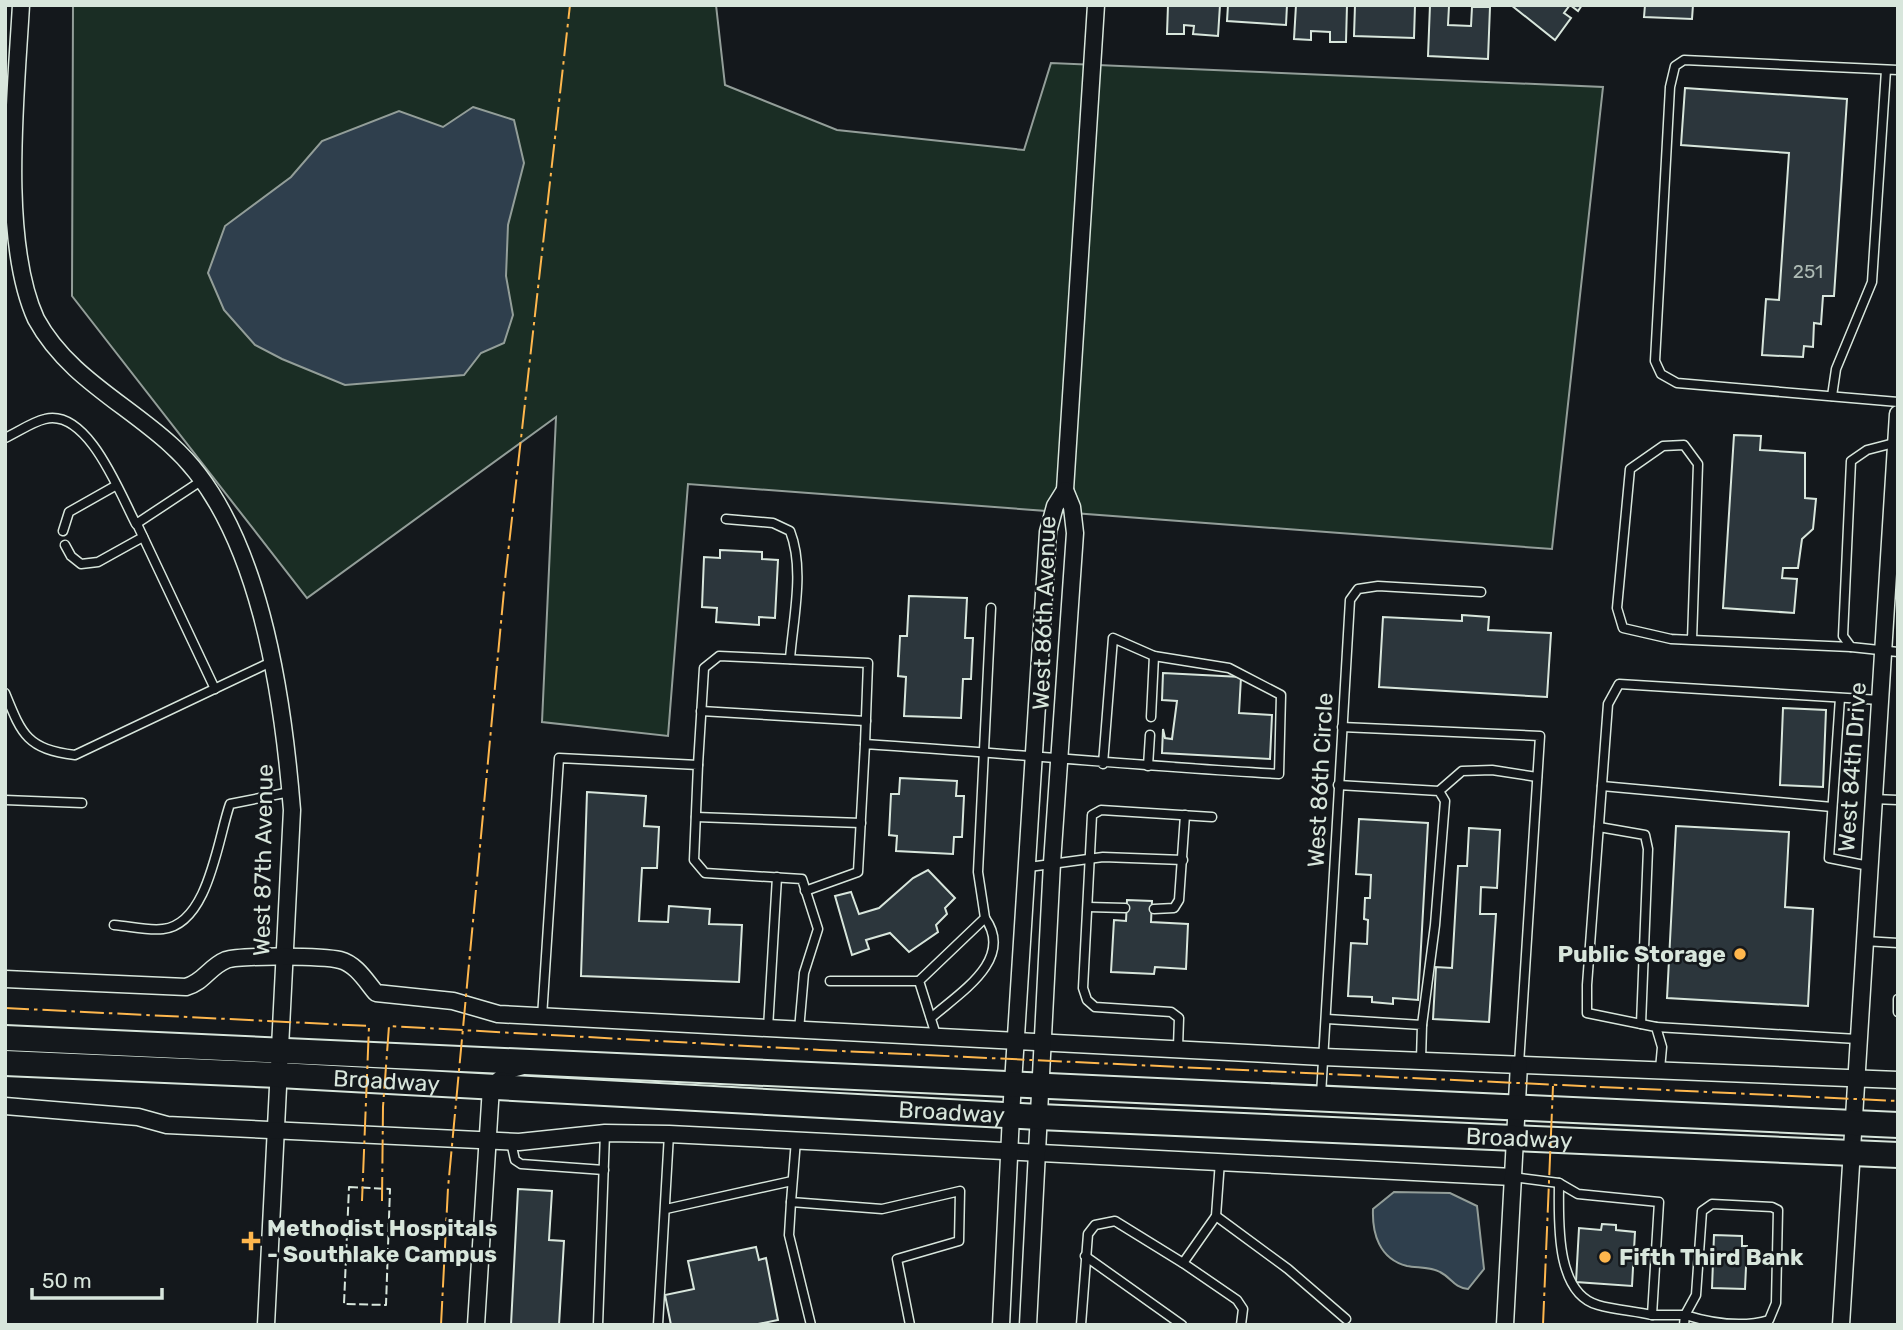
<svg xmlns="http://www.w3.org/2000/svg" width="1903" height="1330" viewBox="0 0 1903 1330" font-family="Rubik,sans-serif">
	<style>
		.green { fill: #1a2d24; stroke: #939e99; stroke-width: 2 }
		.water { fill: #2f3f4d; stroke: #939e99; stroke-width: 2 }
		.building { fill: #2c363c; stroke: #d8e6dc; stroke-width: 2 }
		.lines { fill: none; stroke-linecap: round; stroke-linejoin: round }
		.service-casing { stroke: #d8e6dc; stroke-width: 11 }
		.minor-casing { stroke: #d8e6dc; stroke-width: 19 }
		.primary-casing { stroke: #d8e6dc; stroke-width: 28 }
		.service { stroke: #14181c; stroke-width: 8 }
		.minor { stroke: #14181c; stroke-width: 16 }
		.primary { stroke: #14181c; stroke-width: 24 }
		.fence { stroke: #d8e6dc; stroke-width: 2; stroke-dasharray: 9 3.5; stroke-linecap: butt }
		.power { stroke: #ffb74d; stroke-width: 2; stroke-dasharray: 24 5 3.5 5; stroke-linecap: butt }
		.poi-dot { fill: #ffb74d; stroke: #14181c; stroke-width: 2.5 }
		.labels { text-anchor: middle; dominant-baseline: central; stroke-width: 5; stroke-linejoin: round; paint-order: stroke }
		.number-label { font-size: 19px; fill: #adbab4 }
		.street-label { font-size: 23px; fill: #d8e6dc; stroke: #14181c }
		.poi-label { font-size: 23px; font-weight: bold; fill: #d8e6dc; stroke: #14181c; text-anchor: start }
	</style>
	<rect width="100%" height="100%" fill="#14181c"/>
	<!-- green -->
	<path class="green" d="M73,5H716L725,85L837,130L1024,150L1051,63L1603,87L1552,549L688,484L668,736L542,722L556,417L307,598L72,296Z"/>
	<!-- water -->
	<g class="water">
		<path d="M473,107L514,120L524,163L508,225L506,276L513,315L504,343L481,353L464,375L345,385L282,359L255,345L224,310L208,273L225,226L291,177L322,141L399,111L443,127Z"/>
		<path d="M1394,1192L1450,1193L1477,1206L1484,1269L1468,1289C1453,1287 1452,1278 1440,1272C1431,1267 1417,1268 1407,1266C1379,1259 1372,1233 1373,1209Z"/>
	</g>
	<!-- building -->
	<g class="building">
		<path d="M1168,5H1220L1218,36L1193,34L1194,26L1184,25V34H1167Z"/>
		<path d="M1228,5H1287L1286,25L1227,21Z"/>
		<path d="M1296,5H1347L1346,42H1330V32L1311,31V40L1294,39Z"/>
		<path d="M1355,5H1415L1414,38L1354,36Z"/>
		<path d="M1430,5L1449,6L1448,25L1471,26L1472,7H1490L1488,59L1428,56Z"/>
		<path d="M1511,5H1582L1578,11L1570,5L1564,13L1571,18L1555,40Z"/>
		<path d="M1645,5H1702H1693L1692,19L1644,17Z"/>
		<path d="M1685,88L1847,99L1834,296H1823L1821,324L1814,323L1813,347L1804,346L1803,357L1762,355L1766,299L1779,300L1789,153L1681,145Z"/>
		<path d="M1734,435L1761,436L1760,450L1805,453V498L1816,499L1813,529L1802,539L1798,568H1783L1782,578L1797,579L1794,613L1723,608Z"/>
		<path d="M720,550L762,552V559L778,560L775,618L759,617V625L716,622L717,608L702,607L704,557L720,558Z"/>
		<path d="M909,596L967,598L965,638H973L971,679H963L961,718L904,716L906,677L898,676L900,636H907Z"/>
		<path d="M1462,615L1489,617L1488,630L1551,633L1547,697L1379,687L1383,617L1462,621Z"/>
		<path d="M1163,673L1241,677L1239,713L1272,715L1270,759L1162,753L1163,729L1165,738L1172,739L1177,701L1162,700Z"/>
		<path d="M1783,708L1826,710L1823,787L1780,785Z"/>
		<path d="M900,778L957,781L956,796H964L962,837H954L953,854L896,851L897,836L889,835L891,794H899Z"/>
		<path d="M587,792L646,796L644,826L659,827L657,868H642L639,921L668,922L669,906L710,909L709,924L742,925L739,982L581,976Z"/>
		<path d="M1359,819L1428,823L1418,1000L1393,998V1004L1372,1002V997L1348,996L1351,943L1367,944L1368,920L1364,919L1365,898H1370L1371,875L1356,874Z"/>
		<path d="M1676,826L1789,832L1785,907L1813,909L1808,1006L1667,998Z"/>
		<path d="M1469,828L1500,830L1497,888L1481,887L1480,914H1496L1489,1022L1433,1019L1436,967L1452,968L1458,866H1467Z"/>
		<path d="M928,870L955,898L945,908L947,914L936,925L938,932L909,952L890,933L866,940L869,949L852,955L835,896L851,892L859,914L879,908L913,878Z"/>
		<path d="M1127,900L1152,901L1151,922L1188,924L1186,969L1155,967L1154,974L1111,972L1114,920L1126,921Z"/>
		<path d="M518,1189L552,1191L549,1240L564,1241L559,1325H511Z"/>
		<path d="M1602,1224L1616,1225V1230L1635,1232L1632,1286L1576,1282L1579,1228L1601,1230Z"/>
		<path d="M1714,1235L1742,1236V1246H1747L1745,1289L1712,1288Z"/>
		<path d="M756,1247L759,1260L766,1258L778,1320L753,1325H671L665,1295L694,1289L688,1261Z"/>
	</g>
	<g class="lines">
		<defs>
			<g id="service">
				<path d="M1898,70L1684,60L1675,66L1670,87L1655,361L1661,374L1677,383L1898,402"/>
				<path d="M1832,396L1836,369L1872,282L1886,70"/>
				<path d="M5,438C18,432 32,422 45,419C88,408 120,494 136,524L201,481"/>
				<path d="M1894,443L1867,450L1851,461L1843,636L1851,647L1898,652"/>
				<path d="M726,519L773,523L790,531C805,569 793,619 790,659"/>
				<path d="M137,524L215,689"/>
				<path d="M63,531L69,512L115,486"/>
				<path d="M65,545L71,556L81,564L98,562L143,537"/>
				<path d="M1692,640L1698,464L1684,445L1663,446L1630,469L1617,608L1623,628L1671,639L1692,640L1851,647"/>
				<path d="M5,693C22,735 27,749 75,755L271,662"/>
				<path d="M1840,698L1829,858L1869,866"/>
				<path d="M701,711L866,721"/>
				<path d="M1151,717L1154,656"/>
				<path d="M1342,727L1540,736L1519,1064"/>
				<path d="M698,765L704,668L719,656L868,663L865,744"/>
				<path d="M1148,766L1150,735"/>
				<path d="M1338,785L1439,791L1445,801L1435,925L1422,1025"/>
				<path d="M1602,786L1832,807"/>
				<path d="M1439,791L1462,771L1492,770L1537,777"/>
				<path d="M1873,799L1898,800"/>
				<path d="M5,800L82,803"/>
				<path d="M696,817L861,823"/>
				<path d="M1599,827L1645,835L1648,849L1641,1024"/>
				<path d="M1029,867L1103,857L1183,860"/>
				<path d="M805,891L858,872L865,744C1003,753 1141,766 1279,774L1281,695L1229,668L1154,656L1113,638L1103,764"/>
				<path d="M1088,907L1125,908"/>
				<path d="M1154,909L1174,908L1179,900L1185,815"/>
				<path d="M114,925C129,926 148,931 163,929C209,924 218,837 230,804L290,792"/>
				<path d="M1864,941L1898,943"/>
				<path d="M830,981H919"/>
				<path d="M1898,999V1012"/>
				<path d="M542,1017L559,758L698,765L694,860L705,873L802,879L818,929L804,973L799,1030"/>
				<path d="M931,1018C959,993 1015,960 985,918"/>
				<path d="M1327,1019L1422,1025L1421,1060"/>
				<path d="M1656,1027L1857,1039"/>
				<path d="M768,1028L777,877"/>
				<path d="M936,1035L919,981L985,918L978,872L991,608"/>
				<path d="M1178,1047L1179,1018L1171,1012L1095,1007L1087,1000L1083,988L1092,815L1101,810L1212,817"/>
				<path d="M1660,1069L1662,1047L1656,1027L1587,1013V985L1608,704L1619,684L1880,700"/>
				<path d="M1321,1095L1350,600L1358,589L1378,586L1481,592"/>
				<path d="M796,1140L791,1202L882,1209L960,1191L959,1241L897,1259L910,1325"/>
				<path d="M511,1142L515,1160L521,1164L604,1170"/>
				<path d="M1513,1177L1559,1183L1578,1194L1659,1202L1652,1315H1685L1684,1325"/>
				<path d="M1559,1183C1559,1217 1554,1293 1598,1305C1615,1310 1635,1311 1652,1315"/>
				<path d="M791,1202L789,1235L811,1325"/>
				<path d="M1712,1204L1772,1207L1778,1210L1776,1303L1769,1320C1742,1328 1711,1323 1685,1315L1696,1295L1702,1211Z"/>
				<path d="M666,1209L792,1181"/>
				<path d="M1216,1216L1288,1269L1346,1319"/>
				<path d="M1085,1256L1182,1325"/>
				<path d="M1183,1263L1237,1300L1243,1309L1241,1325"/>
				<path d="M598,1325L605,1133"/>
				<path d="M658,1325L669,1134"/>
				<path d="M1081,1325L1088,1234L1095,1225L1115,1221L1183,1263L1216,1216L1220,1161"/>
			</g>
			<g id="minor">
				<path d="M21,5C16,94 0,240 36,319C67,376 125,403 171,445C260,524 283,697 292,810L266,1325"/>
				<path d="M1065,490L1096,5"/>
				<path d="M5,979L186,987C204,982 209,967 226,960C240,955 324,956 340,960C356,964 366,981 376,993L453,1001L498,1014L1323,1057L1898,1080"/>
				<path d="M5,1106L138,1117L167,1125L519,1142L605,1133L669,1134L1513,1177"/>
				<path d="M476,1325L491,1087L512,1069L527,1065"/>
				<path d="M1001,1325L1011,1115L1048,532L1055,506L1065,490L1072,507L1075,533L1052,863L1028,1325"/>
				<path d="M1505,1325L1519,1064"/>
				<path d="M1841,1325L1898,414"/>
			</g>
			<g id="primary">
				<path d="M5,1038L1898,1125"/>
				<path id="s1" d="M5,1063L279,1075L1039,1117L1898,1155"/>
			</g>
		</defs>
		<!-- service casing -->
		<use href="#service" class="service-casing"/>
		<!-- minor casing -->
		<use href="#minor" class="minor-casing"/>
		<!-- primary casing -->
		<use href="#primary" class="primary-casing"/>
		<!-- service -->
		<use href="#service" class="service"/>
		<!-- minor -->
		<use href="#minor" class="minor"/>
		<!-- primary -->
		<use href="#primary" class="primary"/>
		<!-- fence -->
		<path class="fence" d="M349,1187L390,1189L386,1305L344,1304Z"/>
		<!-- power -->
		<g class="power">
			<path d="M5,1008L369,1026L362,1201"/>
			<path d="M382,1201L383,1107L389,1026L820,1050L1898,1101"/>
			<path d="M441,1325L448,1188L505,580L570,5"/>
			<path d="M1543,1325L1553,1086"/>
		</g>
	</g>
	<!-- markers -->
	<g class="poi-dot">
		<circle cx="1740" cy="954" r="7"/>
		<path d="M247.5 1230.5h7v7h7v7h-7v7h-7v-7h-7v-7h7z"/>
		<circle cx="1605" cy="1257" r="7"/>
	</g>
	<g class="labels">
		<!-- number labels -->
		<g class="number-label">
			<text x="1808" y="271">251</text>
		</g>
		<!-- street labels -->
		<g class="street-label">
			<text transform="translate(1044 613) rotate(-88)">West 86th Avenue</text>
			<text transform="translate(1852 767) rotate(-86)">West 84th Drive</text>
			<text transform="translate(1320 780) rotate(-87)">West 86th Circle</text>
			<text transform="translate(263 860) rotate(-89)">West 87th Avenue</text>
			<text stroke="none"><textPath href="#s1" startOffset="382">Broadway</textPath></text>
			<text stroke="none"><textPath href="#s1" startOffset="948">Broadway</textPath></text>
			<text stroke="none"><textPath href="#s1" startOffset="1516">Broadway</textPath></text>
		</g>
		<!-- poi labels -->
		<g class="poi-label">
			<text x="1726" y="954" text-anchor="end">Public Storage</text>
			<text x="267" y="1228">Methodist Hospitals<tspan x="267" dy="26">- Southlake Campus</tspan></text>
			<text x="1619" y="1257">Fifth Third Bank</text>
		</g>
	</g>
	<!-- border -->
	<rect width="1903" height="1330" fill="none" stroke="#d8e6dc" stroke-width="14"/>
	<!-- scale -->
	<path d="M32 1288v10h130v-10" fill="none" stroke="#d8e6dc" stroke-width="3.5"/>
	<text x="42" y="1288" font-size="21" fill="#d8e6dc" stroke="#14181c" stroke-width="5" paint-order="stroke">50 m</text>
</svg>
